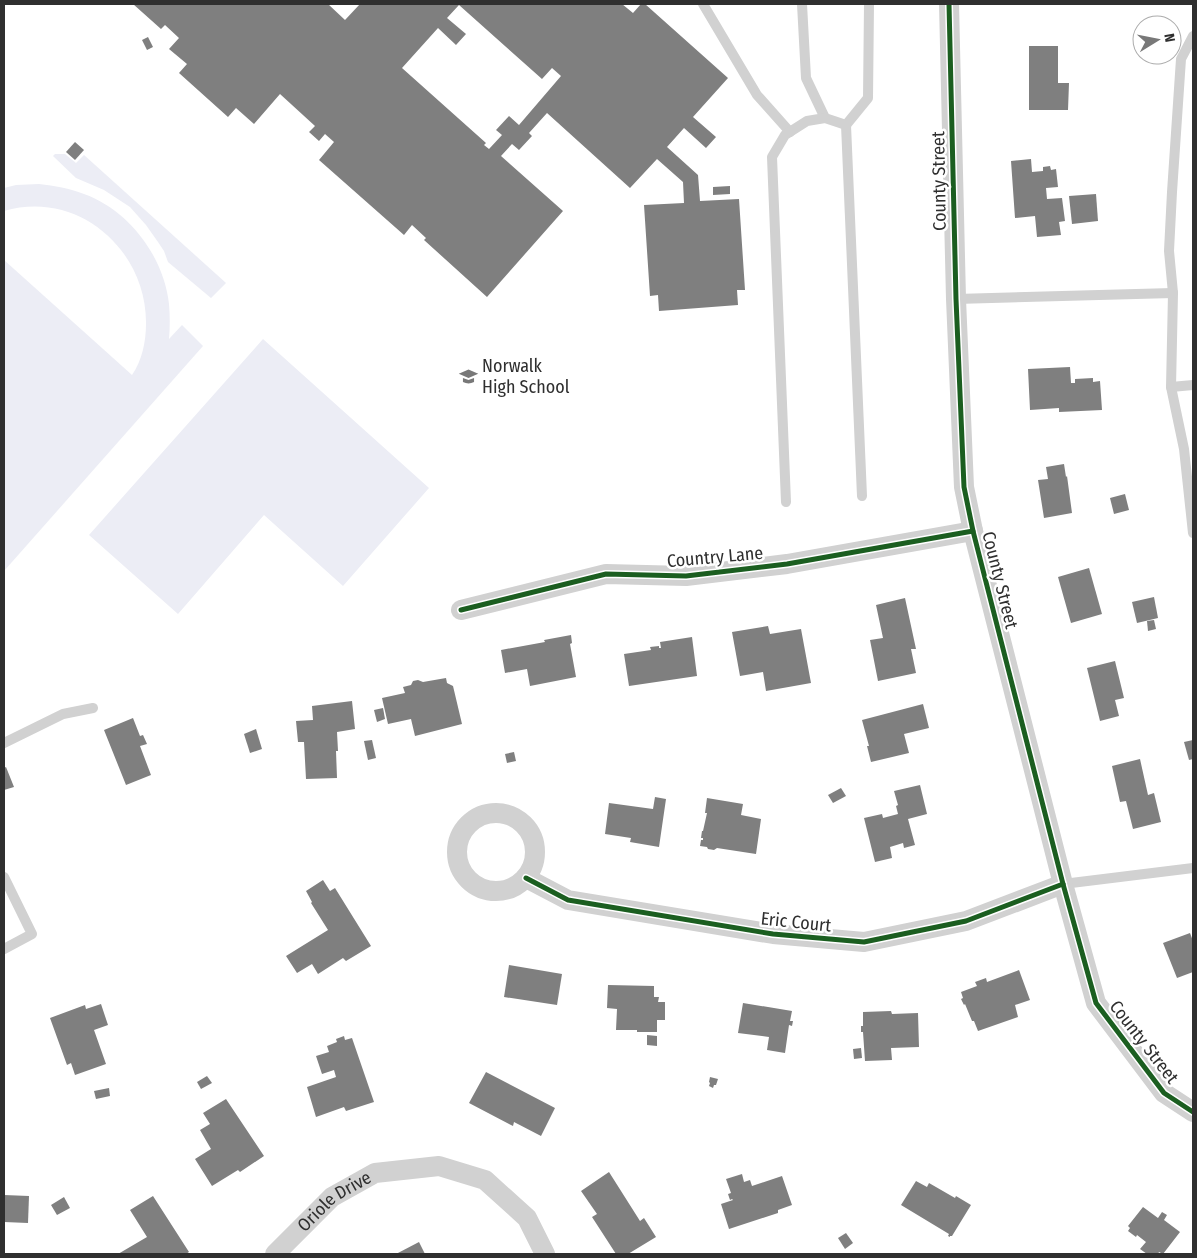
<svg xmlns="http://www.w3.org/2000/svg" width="1197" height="1258" viewBox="0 0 1197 1258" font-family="'Fira Sans Condensed',sans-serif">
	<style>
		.green { fill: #ecedf5 }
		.building { fill: #7f7f7f; fill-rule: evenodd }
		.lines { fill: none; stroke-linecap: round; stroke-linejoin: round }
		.lane { stroke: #d1d1d1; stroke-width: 10 }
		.street { stroke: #d1d1d1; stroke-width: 20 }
		.cycleway-casing { stroke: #fff; stroke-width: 8 }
		.cycleway { stroke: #1b5e20; stroke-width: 5 }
		.labels { text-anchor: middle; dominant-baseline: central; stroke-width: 5; stroke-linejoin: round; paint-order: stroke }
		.street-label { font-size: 18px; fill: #2f2f2f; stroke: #fff }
		.poi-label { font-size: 18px; fill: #2f2f2f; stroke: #fff; text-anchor: start }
	</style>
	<rect width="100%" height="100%" fill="#fff"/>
	<!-- green -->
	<g class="green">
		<path d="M55,154H65L76,163L84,155L226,283L211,298L168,262L164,251L158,242L146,225L130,207L104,190L76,178L53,156Z"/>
		<path d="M39,184C55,186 69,188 84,194C129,210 164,257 169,304C170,316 170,327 169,339L182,325L203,346L4,571V260L132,375C142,361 146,341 146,324C147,250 78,189 4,211V188L16,185Z"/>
		<path d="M263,339L429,488L343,586L264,515L178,614L89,535Z"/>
	</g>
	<!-- building -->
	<g class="building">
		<path d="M133,4H328L345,20L360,4H622L633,13L641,4H645L728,78L693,117L716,137L706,148L684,128L667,147L698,175L700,201L739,199L745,290H737L738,305L659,311L658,295L650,296L644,205L684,203L683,182L657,159L630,188L547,113L529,133L532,136L519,150L512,144L501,156L563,211L487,297L424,240L426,238L412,225L404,235L319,160L334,142L325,134L319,141L309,132L315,126L280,94L254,124L236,108L228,117L179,73L187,64L169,49L179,38L165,25L161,29ZM459,5L542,79L552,68L561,76L519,125L509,116L496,130L502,135L489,149L484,145L486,143L402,68L438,28L456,45L466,34L447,18Z"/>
		<path d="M148,37L153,47L147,50L142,40Z"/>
		<path d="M1029,46H1058V83H1069L1068,110H1029Z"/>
		<path d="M75,142L84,150L75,160L66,152Z"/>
		<path d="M1031,159L1032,172L1043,171V167L1050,166L1051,170L1056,169L1058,187L1046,188L1047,199L1062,198L1065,221L1059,222L1061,235L1037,237L1035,216L1015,218L1011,161Z"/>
		<path d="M730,186V194L713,195V187Z"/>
		<path d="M1096,194L1098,221L1072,224L1069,196Z"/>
		<path d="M1070,367L1071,383H1075V379L1093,378V382L1100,381L1102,410L1059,412V408L1030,410L1028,369Z"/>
		<path d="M1064,464L1066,477L1067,476L1072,513L1044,518L1038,480L1048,479L1046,467Z"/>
		<path d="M1125,494L1129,510L1114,514L1110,498Z"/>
		<path d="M1089,568L1102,614L1071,623L1058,577Z"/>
		<path d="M1154,597L1158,618L1137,623L1132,602Z"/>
		<path d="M905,598L916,649H911L916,673L878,681L870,640L883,638L876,605Z"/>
		<path d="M1154,620L1156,629L1148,631L1147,621Z"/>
		<path d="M768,626L770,634L801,629L811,683L766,691L763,672L740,676L732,632Z"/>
		<path d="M571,635L572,643L570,644L576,677L530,686L527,669L505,673L501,650L545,642L544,640Z"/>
		<path d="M692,637L697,676L629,686L624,654L651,650L650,647L659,646V648H661L660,642Z"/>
		<path d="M1115,661L1124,698L1115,700L1119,716L1100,721L1087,668Z"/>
		<path d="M446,678L447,683L453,686L462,724L415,736L411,719L388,724L382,698L405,693L403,687L411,685L413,681L418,680L423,682Z"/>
		<path d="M352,701L355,729L337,732L338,751H336L337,778L306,779L304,742H298L296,721L313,720L312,706Z"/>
		<path d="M923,704L929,728L904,734L909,753L871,762L867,746H869L862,720Z"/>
		<path d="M383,708L385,719L377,722L374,710Z"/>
		<path d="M133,718L140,736L143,735L147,744L140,746L151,775L126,785L104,730Z"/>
		<path d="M256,729L262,749L250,753L244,734Z"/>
		<path d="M372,740L376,758L368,760L364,741Z"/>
		<path d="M1193,740V759L1189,760L1184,742Z"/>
		<path d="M514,752L516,761L507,763L505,754Z"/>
		<path d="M1140,759L1148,795L1154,793L1161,822L1133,829L1126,801L1120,802L1112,766Z"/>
		<path d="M6,767L14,787L4,790V768Z"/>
		<path d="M920,785L927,814L908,819L915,845L904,848L903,843L890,847L892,858L875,862L864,818L882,814L883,818L898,814L896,806L898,805L894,791Z"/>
		<path d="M841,788L846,796L833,803L828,795Z"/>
		<path d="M655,797L666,799L659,847L630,842L631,838L605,834L609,803L653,809Z"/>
		<path d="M707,798L743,804L741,815L761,819L756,854L717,848L714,850L708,849L707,847L700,846L701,840H703V838H701L702,831H703L707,813H705Z"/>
		<path d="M323,880L330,891L335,888L371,946L346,961L343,958L318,974L312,964L297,973L286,956L328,930L311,903L312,902L306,891Z"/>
		<path d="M1190,933L1193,941V972L1177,978L1163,943Z"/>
		<path d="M509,965L562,974L557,1005L504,997Z"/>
		<path d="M1019,970L1030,1000L1015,1005L1018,1017L978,1031L974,1021H972L965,1004L964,1005L961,999L963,998L961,992L977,986L975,982L986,978L987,982Z"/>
		<path d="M608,985L654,986V997H659L658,1002H665V1020H657V1032H637V1030H616L617,1009L607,1008Z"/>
		<path d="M743,1003L792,1011L790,1021H793L792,1026L789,1025L785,1053L767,1050L769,1037L738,1033Z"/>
		<path d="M101,1004L108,1025L94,1030L106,1064L75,1075L71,1063L67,1065L50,1018L85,1005L86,1009Z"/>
		<path d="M891,1011L892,1014L918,1013L919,1047L891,1048L892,1060L865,1061L863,1032H861V1026H863V1012Z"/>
		<path d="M647,1035L657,1036V1046L647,1045Z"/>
		<path d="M344,1036L345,1040L352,1038L374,1102L346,1111L344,1107L316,1117L307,1087L336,1077L334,1070L322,1074L316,1056L329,1052L327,1046L337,1042L336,1039Z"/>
		<path d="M861,1048L862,1058L854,1059L853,1049Z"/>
		<path d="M486,1072L555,1108L541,1136L514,1122L513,1126L469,1103Z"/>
		<path d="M207,1076L212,1083L201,1089L197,1082Z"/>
		<path d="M710,1077L718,1079L716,1085H714L713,1088L709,1086L710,1083L709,1082Z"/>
		<path d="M109,1088L110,1096L96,1099L94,1091Z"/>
		<path d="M226,1099L264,1156L240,1172L238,1170L212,1186L195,1159L211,1149L200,1130L210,1124L203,1113Z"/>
		<path d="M609,1172L640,1221L644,1218L656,1237L628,1254H616L592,1217L597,1214L581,1191Z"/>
		<path d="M742,1174L744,1182L750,1180L752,1186L782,1176L792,1205L778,1210V1213L729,1229L721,1204L733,1200L732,1199L730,1200L728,1194L731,1193L726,1179Z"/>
		<path d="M916,1181L927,1187L929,1183L955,1198L956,1196L971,1205L952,1236H950V1237L948,1236L949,1234L901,1205Z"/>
		<path d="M4,1195L29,1196L28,1223L4,1222Z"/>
		<path d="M153,1196L189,1252L186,1254H118L147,1237L130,1210Z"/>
		<path d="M64,1197L70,1208L57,1215L51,1205Z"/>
		<path d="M1143,1207L1158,1218L1162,1212L1167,1215L1164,1220L1180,1232L1163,1254L1159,1252L1158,1254H1147L1140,1249L1146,1242L1137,1235L1136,1237L1128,1231L1130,1228L1128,1226Z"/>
		<path d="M846,1233L853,1243L845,1249L838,1238Z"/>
		<path d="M419,1242L425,1254H396Z"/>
	</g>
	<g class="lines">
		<!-- lane -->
		<g class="lane">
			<path d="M703,4L757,95L790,132"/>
			<path d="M802,4L806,78L825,118"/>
			<path d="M1193,36L1181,59L1172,192L1169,251L1173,293L1171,387L1184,449L1193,533"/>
			<path d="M846,125L868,98L869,4"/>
			<path d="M956,299L1173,293"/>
			<path d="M1171,387L1193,385"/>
			<path d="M786,502L772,157L785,135L807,121L825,118L846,125L862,496"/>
			<path d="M4,743L63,714L93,708"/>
			<path d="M4,877L32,934L4,949"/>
			<path d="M1063,884L1193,868"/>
		</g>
		<!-- street -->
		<g class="street">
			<path d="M949,4L956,299L964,487L973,531L1063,884L1096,1003L1164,1093L1193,1112"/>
			<path d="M461,610L606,574L686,576L787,564L973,531"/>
			<circle cx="496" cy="852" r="39"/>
			<path d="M526,878L568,900L773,934L864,942L966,921L1063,884"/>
			<path id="s1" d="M275,1254L332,1197L375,1173L439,1166L485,1180L527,1218L545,1254"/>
		</g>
		<defs>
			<g id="cycleway">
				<path d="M949,4L956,299L964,487L973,531L1063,884L1096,1003L1164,1093L1193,1112"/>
				<path d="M461,610L606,574L686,576L787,564L973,531"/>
				<path d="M526,878L568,900L773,934L864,942L966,921L1063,884"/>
			</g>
		</defs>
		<!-- cycleway casing -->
		<use href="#cycleway" class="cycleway-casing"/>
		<!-- cycleway -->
		<use href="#cycleway" class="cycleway"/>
	</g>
	<!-- icons -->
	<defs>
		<symbol id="school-bare" viewBox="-9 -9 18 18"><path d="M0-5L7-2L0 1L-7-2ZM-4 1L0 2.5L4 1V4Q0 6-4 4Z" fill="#787878" stroke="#fff" stroke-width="2.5" paint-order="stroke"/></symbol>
	</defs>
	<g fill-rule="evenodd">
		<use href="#school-bare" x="456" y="364" width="25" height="25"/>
	</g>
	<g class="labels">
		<!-- street labels -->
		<g class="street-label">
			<text transform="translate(939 181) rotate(-91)">County Street</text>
			<text transform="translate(715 557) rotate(-5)">Country Lane</text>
			<text transform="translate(1000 580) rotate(76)">County Street</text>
			<text transform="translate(796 922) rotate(6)">Eric Court</text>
			<text transform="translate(1144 1042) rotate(52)">County Street</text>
			<text stroke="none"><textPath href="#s1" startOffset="80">Oriole Drive</textPath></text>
		</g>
		<!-- poi labels -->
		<g class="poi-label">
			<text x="482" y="366">Norwalk<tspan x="482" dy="21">High School</tspan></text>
		</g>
	</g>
	<!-- border -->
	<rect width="1197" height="1258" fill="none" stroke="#2f2f2f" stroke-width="10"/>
	<!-- north arrow -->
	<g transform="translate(1157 40) rotate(80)"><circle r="24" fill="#ffffff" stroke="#acacac"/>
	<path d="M0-4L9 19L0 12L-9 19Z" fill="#787878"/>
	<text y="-8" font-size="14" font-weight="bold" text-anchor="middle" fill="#2f2f2f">N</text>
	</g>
</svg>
